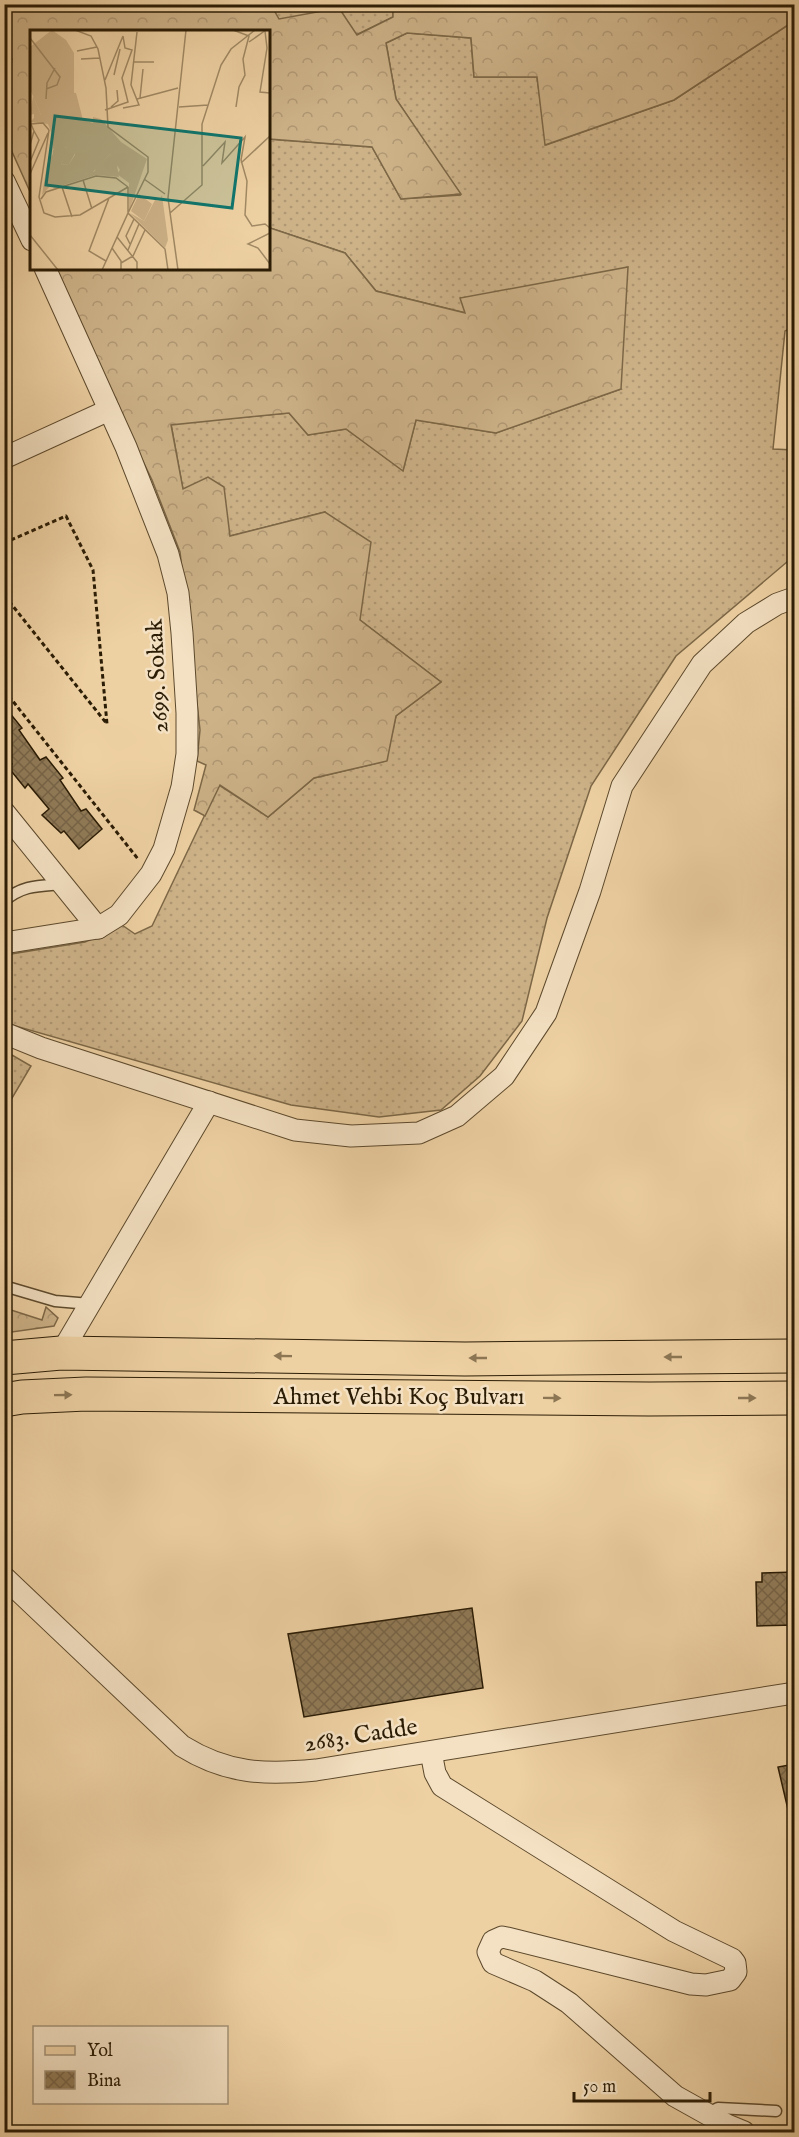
<svg xmlns="http://www.w3.org/2000/svg" width="799" height="2137" viewBox="0 0 799 2137" font-family="'IM FELL English',serif">
	<style>
		.grass { fill: url(#grass-dots); stroke: #7c6746; stroke-width: 1.5 }
		.forest { fill: url(#forest-crowns); stroke: #7c6746; stroke-width: 1.5 }
		.building { fill: url(#building-cross-hatch); stroke: #2b1c05; stroke-width: 1.5 }
		.lines { fill: none; stroke-linecap: round; stroke-linejoin: round }
		.lane-casing { stroke: #5c492c; stroke-width: 13 }
		.street-casing { stroke: #5c492c; stroke-width: 23 }
		.primary-casing { stroke: #2b1c05; stroke-width: 35 }
		.path { stroke: #2b1c05; stroke-width: 3; stroke-dasharray: 4.5 3; stroke-linecap: butt }
		.lane { stroke: #f4e1c3; stroke-width: 10 }
		.street { stroke: #f4e1c3; stroke-width: 21 }
		.primary { stroke: #eed1a3; stroke-width: 33 }
		.oneway { fill: #8c7654 }
		.labels { text-anchor: middle; dominant-baseline: central; stroke-width: 5; stroke-linejoin: round; paint-order: stroke }
		.street-label { font-size: 24px; fill: #2b1c05; stroke: #f4e1c3 }
		.inset-road { fill: none; stroke: #a08964; stroke-width: 1.5 }
		.view { fill: #0f766e; fill-opacity: 0.15; stroke: #0f766e; stroke-width: 3 }
		.inset-edge { fill: none; stroke: #2b1c05; stroke-width: 3 }
	</style>
	<defs>
		<pattern id="grass-dots" width="8" height="8" patternUnits="userSpaceOnUse" patternTransform="scale(1.5)"><rect width="8" height="8" fill="#cdb288"/><path d="M2 2h.1M6 6h.1" fill="none" stroke="#b09874" stroke-width="1.8" stroke-linecap="round"/></pattern>
		<pattern id="forest-crowns" width="20" height="18" patternUnits="userSpaceOnUse" patternTransform="scale(1.5)"><rect width="20" height="18" fill="#cdb288"/><path d="M2 6a3 3 0 1 1 6 0M12 15a3 3 0 1 1 6 0" fill="none" stroke="#b09874"/></pattern>
		<pattern id="building-cross-hatch" width="8" height="8" patternUnits="userSpaceOnUse" patternTransform="scale(1.5)"><rect width="8" height="8" fill="#907a57"/><path d="M0 0l8 8M0 8l8-8" fill="none" stroke="#766346"/></pattern>
	</defs>
	<rect width="100%" height="100%" fill="#eed1a3"/>
	<filter id="stains"><feTurbulence type="fractalNoise" baseFrequency=".00333" numOctaves="4"/><feColorMatrix values="0 0 0 0 .2 0 0 0 0 .09 0 0 0 0 .02 0 0 0 .5 -.17"/></filter>
	<radialGradient id="worn" r=".72"><stop offset=".6" stop-color="#630" stop-opacity="0"/><stop offset="1" stop-color="#630" stop-opacity=".3"/></radialGradient>
	<!-- grass -->
	<g class="grass">
		<path d="M271,5H393V17L356,35L339,8L279,20Z"/>
		<path d="M461,5H556L557,10Z"/>
		<path d="M794,21V327L785,331L773,449L794,450V556L676,656L591,786L547,918L522,1021L480,1076L441,1110L379,1117L291,1105L5,1023V955L85,942L122,925L135,934L152,926L219,785L268,817L314,778L386,761L396,716L441,682L360,620L325,512L230,536L183,490L171,424L289,413L308,435L346,429L403,470L416,420L496,433L621,389L461,298L466,313L376,291L345,253L270,228L268,220L269,139L372,147L401,199L460,195L396,99L386,43L407,33L471,38L474,77H537L546,145L674,100Z"/>
		<path d="M5,1051L31,1066L5,1110Z"/>
	</g>
	<!-- forest -->
	<g class="forest">
		<path d="M240,5V7L271,5L279,19L339,8L357,35L393,17V4L461,5L556,10V4H794V21L674,100L545,145L537,77H474L471,38L407,33L386,43L396,99L461,194L401,199L372,147L269,139L268,32H32L31,194L5,136V67L12,59L5,53V5Z"/>
		<path d="M269,220L270,228L345,253L376,291L465,313L460,298L628,267L621,389L496,433L416,420L403,471L346,429L308,435L289,413L171,425L183,489L208,477L224,487L230,536L325,512L371,542L360,620L441,682L396,716L387,761L314,778L268,817L220,785L205,816L194,810L206,765L197,761L200,730L180,552L152,480L50,269L268,268Z"/>
		<path d="M46,1307L58,1318L54,1326L5,1333V1308L42,1320Z"/>
	</g>
	<!-- building -->
	<g class="building">
		<path d="M4,706L22,728L19,730L40,760L46,757L63,778L60,780L81,811L86,809L102,829L79,849L64,831L61,833L42,815L49,809L28,784L25,788L8,767L12,764L4,757Z"/>
		<path d="M795,1572V1625L757,1626L756,1582H762V1573Z"/>
		<path d="M472,1608L483,1688L304,1717L288,1634Z"/>
		<path d="M795,1764V1813L789,1814L778,1767Z"/>
	</g>
	<g class="lines">
		<defs>
			<g id="lane">
				<path d="M4,901C23,885 38,886 62,884"/>
				<path d="M4,1286L55,1301L90,1304"/>
				<path d="M708,2113L718,2108L776,2111"/>
			</g>
			<g id="street">
				<path d="M4,181L32,240"/>
				<path d="M4,458L109,410"/>
				<path d="M4,812L98,928"/>
				<path d="M4,943L98,928L119,915L151,874L164,849L182,787L187,754V713L182,633L178,593L168,554L126,447L45,268"/>
				<path d="M4,1033L41,1048L295,1130L351,1136L419,1133L457,1116L504,1076L546,1013L590,891L622,786L702,664L746,623L777,604L794,598"/>
				<path d="M61,1353L209,1102"/>
				<path d="M4,1577L182,1746C227,1774 265,1775 316,1770L794,1693"/>
				<path d="M431,1752L435,1773L442,1786L674,1931L732,1959L735,1963L736,1972L730,1980L706,1985L691,1984L507,1938L502,1937L493,1941L488,1952L493,1963L535,1981L569,2003L675,2096L727,2125L744,2132"/>
			</g>
			<g id="primary">
				<path d="M4,1358L61,1353L465,1359L794,1356"/>
				<path d="M4,1400L22,1397L86,1394L649,1399L794,1398"/>
			</g>
		</defs>
		<!-- lane casing -->
		<use href="#lane" class="lane-casing"/>
		<!-- street casing -->
		<use href="#street" class="street-casing"/>
		<!-- primary casing -->
		<use href="#primary" class="primary-casing"/>
		<!-- path -->
		<g class="path">
			<path d="M4,543L66,516L93,570L107,724L4,595"/>
			<path d="M4,690L138,859"/>
		</g>
		<!-- lane -->
		<use href="#lane" class="lane"/>
		<!-- street -->
		<use href="#street" class="street"/>
		<!-- primary -->
		<use href="#primary" class="primary"/>
	</g>
	<!-- one-way arrows -->
	<defs><path id="oneway-solid" d="M-6-.8H1V-3.2L6.5 0L1 3.2V.8H-6Z" transform="scale(1.5)"/></defs>
	<g class="oneway">
		<use href="#oneway-solid" transform="translate(283 1356) rotate(-179)"/>
		<use href="#oneway-solid" transform="translate(673 1357) rotate(180)"/>
		<use href="#oneway-solid" transform="translate(478 1358) rotate(180)"/>
		<use href="#oneway-solid" transform="translate(63 1395) rotate(-1)"/>
		<use href="#oneway-solid" transform="translate(552 1398) rotate(1)"/>
		<use href="#oneway-solid" transform="translate(747 1398)"/>
	</g>
	<g class="labels">
		<!-- street labels -->
		<g class="street-label">
			<text transform="translate(158 676) rotate(-93)">2699. Sokak</text>
			<text x="399" y="1397">Ahmet Vehbi Koç Bulvarı</text>
			<text transform="translate(361 1736) rotate(-9)">2683. Cadde</text>
		</g>
	</g>
	<!-- overview -->
	<g transform="translate(30 30)">
		<rect width="240" height="240" fill="#eed1a3"/>
		<path d="M0,59L46,63L53,90L63,93V87L71,89L91,112L117,129L99,181V153L87,144L90,140L80,124L61,144L55,145L57,123L48,118L39,134L31,135L37,117L24,122L25,84L19,89L11,85ZM109,164L122,174L114,191L101,181Z" fill="#cdb288"/>
		<path d="M3,66L11,85L16,77L22,84L16,88L25,83L32,98L34,109H28L23,120L38,117L31,135L39,134L45,125L46,103L57,105V123L61,125L55,145L65,141L67,129L74,130L80,124L86,130L89,147L66,145L24,158L21,155L12,165L17,134L23,124V107L18,94L0,92L4,88V84L0,85ZM132,165L138,210L135,218L100,183L114,191L125,170L129,171Z" fill="#cdb288"/>
		<path d="M22,0L36,10L44,23V63L13,72L9,63L0,59V17Z" fill="#cdb288"/>
		<path class="inset-road" d="M45,0L61,6L68,19L76,58L78,97L118,127V142L98,183L135,219L138,240M50,0H155M203,0L219,6L213,29L215,45L209,57L206,77M235,1L237,18L230,62L240,63M0,8L30,47L27,55L16,59M219,12L236,0M47,21L67,17M51,29L70,28M104,32H124M84,45L90,19M75,50L93,6M110,68L113,39M16,69L17,53L25,38M107,69L148,58M81,77L88,71L87,60M149,77L178,75M93,78L109,75L101,55L107,2M75,80L98,72L92,48L102,20L95,18L93,6M0,94L13,93L19,100M19,100L9,167L14,183L25,187L50,185L98,157M0,115L4,101L1,94M0,132L9,110L4,101M211,133L240,106M173,136L195,112L192,133L215,107L211,130L217,151L215,185L222,196L235,194L240,198M0,144L18,103M114,149L135,164M53,150L62,179M32,157L42,187M11,169L16,162L66,146L86,148L98,157M140,183L172,155V94L191,35L201,19L225,0M240,203L218,214L228,218L240,234M0,205L28,240M87,207L107,232V240M100,214L96,206L104,189M82,218L91,231V240M98,220L109,194M76,231L59,221L79,168M91,233L103,226L115,200M72,240L98,183V157M148,240L138,168L156,0"/>
		<path class="view" d="M25,86L211,108L202,178L16,155Z"/>
		<rect width="240" height="240" class="inset-edge"/>
	</g>
	<!-- margin -->
	<rect width="799" height="2137" fill="none" stroke="#eed1a3" stroke-width="24"/>
	<rect x="6" y="6" width="787" height="2125" fill="none" stroke="#2b1c05" stroke-width="3"/>
	<rect x="12" y="12" width="775" height="2113" fill="none" stroke="#2b1c05" stroke-width="1.5"/>
	<!-- legend -->
	<rect x="33" y="2026" width="195" height="78" fill="#f4e1c3" stroke="#a49277" stroke-width="1.5"/>
	<rect x="45" y="2046" width="30" height="9" fill="#eed1a3" stroke="#a49277" stroke-width="1.5"/>
	<text x="87" y="2056" font-size="18" fill="#2b1c05">Yol</text>
	<rect x="45" y="2071" width="30" height="18" fill="url(#building-cross-hatch)" stroke="#a49277" stroke-width="1.5"/>
	<text x="87" y="2086" font-size="18" fill="#2b1c05">Bina</text>
	<!-- scale -->
	<path d="M574 2092v9h136v-9" fill="none" stroke="#2b1c05" stroke-width="3"/>
	<text x="583" y="2092" font-size="18" fill="#2b1c05" stroke="#f4e1c3" stroke-width="4.5" paint-order="stroke">50 m</text>
	<rect width="100%" height="100%" filter="url(#stains)"/>
	<rect width="100%" height="100%" fill="url(#worn)"/>
</svg>
